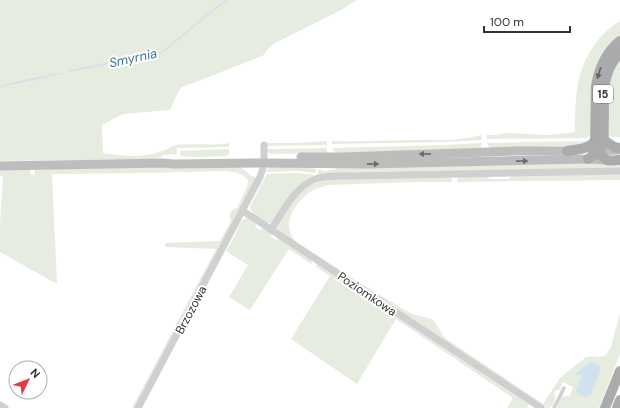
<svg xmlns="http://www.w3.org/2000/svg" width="620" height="408" viewBox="0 0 620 408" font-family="'DM Sans',sans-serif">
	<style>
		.green { fill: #e6ecdf }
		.water { fill: #cfe2ee }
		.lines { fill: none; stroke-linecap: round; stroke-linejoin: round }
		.stream { stroke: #cfe2ee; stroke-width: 1.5 }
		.lane { stroke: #d0d0d0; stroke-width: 3.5 }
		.street { stroke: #d0d0d0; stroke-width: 7 }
		.secondary { stroke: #bdbdbd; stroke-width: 9 }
		.primary { stroke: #ababab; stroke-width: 10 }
		.oneway { fill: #636363 }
		.oneway2 { fill: #6a6a6a }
		.labels { text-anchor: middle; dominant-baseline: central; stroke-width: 4; stroke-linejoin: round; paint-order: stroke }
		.shield { fill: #fff; stroke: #707070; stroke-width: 1 }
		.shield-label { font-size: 11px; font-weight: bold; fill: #333 }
		.street-label { font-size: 12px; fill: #333; stroke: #fff }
		.water-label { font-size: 13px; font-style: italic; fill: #3f7597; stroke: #fff }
	</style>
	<rect width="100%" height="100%" fill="#fff"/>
	<!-- green -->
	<g class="green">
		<path d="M0,0H357L341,10L275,43L266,51L264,55L201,80L182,87L179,90L170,110L123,114L102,125L103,153C121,156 142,158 159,152C165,151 172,146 176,145C194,143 212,146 229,143V147L177,148V154L173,155V154H169V155H163L162,157L151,159L0,161Z"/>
		<path d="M620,21V35C595,54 593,71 592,101C591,112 591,124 590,135L586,138L487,139V135H497L506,133L548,135L575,132C575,118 575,103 577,89C581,62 596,35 620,21Z"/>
		<path d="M620,59V137H613L608,135L607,106L611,77Z"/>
		<path d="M481,135L482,140L446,142L332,144V141C360,142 388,140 416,140C437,140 461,141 481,135Z"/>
		<path d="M327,141V145L267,146V143H296Z"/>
		<path d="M591,141L580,146L491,148L489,147L487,143Z"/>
		<path d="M482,143L481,147L480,148L383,152L335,153L332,148L446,145Z"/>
		<path d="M327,148V152L325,153L270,154L268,152L267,149Z"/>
		<path d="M229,149V154L227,156L202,157L180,156V151Z"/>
		<path d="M620,163V170L318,176V170H323V171H327V170H333L338,168Z"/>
		<path d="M240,166L239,168H242L250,175L257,178L136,408H132L216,249L165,247V243L220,241L231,221C228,214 230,210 237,208L247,187L248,181C243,173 235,172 226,171L144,173L52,174L57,284L0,252V225L3,176H0V169H30L31,175H35V169Z"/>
		<path d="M295,166L316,169V173L297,171L266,172L270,167Z"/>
		<path d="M297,173L315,175L272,223C265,225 258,218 252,214L253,213L250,208L251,205L267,174Z"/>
		<path d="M620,174V180L457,182L458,177L485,176L491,179H509L512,175Z"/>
		<path d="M450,177L452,180V182H417L328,185C322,187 316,188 310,192C294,203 281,224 295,241L352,278L410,313L419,316L429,318L434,321L445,338L543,404L560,378L586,357L605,356L611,347L620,313V354L599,408H557C560,400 560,395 570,396L573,387L563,382L560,389L555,391L554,394L556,397L553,405L549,408L543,407L279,232L277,228L278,224L295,199L309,185L324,179Z"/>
		<path d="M246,218C250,219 255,221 256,225L255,227L260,230L263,228L272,234L271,237L276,240L278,238L312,260L311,264L289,249L250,310L229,297L248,265L226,251L235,236L241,221Z"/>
		<path d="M318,264L528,404V408H507L513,398L396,319L357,384L291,339L330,276L315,266Z"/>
	</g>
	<!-- water -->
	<path class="water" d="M590,362H592L599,365L600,371L591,394C586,398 579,397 576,391L582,374L577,375L576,373Z"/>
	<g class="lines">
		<!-- stream -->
		<g class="stream">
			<path d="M70,71L161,53L226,0"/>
			<path d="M0,87L10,84L62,73"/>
		</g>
		<!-- lane -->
		<path class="lane" d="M554,408L564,388"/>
		<!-- street -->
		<g class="street">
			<path d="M243,211L541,408"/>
			<path d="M271,230C283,212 295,185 318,178C329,175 341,176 352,176L620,171"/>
			<path d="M0,405L5,408"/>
			<path d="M138,408L260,177L264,165V145"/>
		</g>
		<!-- secondary -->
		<g class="secondary">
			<path d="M592,151L620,150"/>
			<path d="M301,157H343L514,151H574"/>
			<path d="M0,166L163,163L174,164L264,163L367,164L588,159L608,160"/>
		</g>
		<!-- primary -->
		<g class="primary">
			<path d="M620,41C606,52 599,68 596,86L595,141C596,147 600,156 607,160C610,161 616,160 620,160"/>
			<path d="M604,140L614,147L620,148"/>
			<path d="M567,151C579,149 587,150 595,141"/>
			<path d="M588,159C596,154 602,150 604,140C603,131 604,121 604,112C603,88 604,71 620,52"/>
			<path d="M605,408L620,371"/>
			<path d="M617,408L620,400"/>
		</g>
	</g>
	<!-- one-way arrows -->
	<defs><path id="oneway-solid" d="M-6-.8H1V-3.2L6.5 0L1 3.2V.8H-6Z"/></defs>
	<use class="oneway" href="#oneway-solid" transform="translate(599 73) rotate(107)"/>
	<g class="oneway2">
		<use href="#oneway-solid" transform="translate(425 154) rotate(179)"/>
		<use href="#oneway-solid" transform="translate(522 161) rotate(-1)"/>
		<use href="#oneway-solid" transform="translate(373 164) rotate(-1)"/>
	</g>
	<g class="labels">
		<!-- shield labels -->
		<rect class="shield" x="593" y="85" width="20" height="18" rx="3"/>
		<g class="shield-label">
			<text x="603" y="94">15</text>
		</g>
		<!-- street labels -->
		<g class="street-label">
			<text transform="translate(367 294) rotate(34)">Poziomkowa</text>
			<text transform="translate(191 310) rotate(-62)">Brzozowa</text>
		</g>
		<!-- water labels -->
		<g class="water-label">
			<text transform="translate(133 58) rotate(-12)">Smyrnia</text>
		</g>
	</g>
	<!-- north arrow -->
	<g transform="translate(28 380) rotate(47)"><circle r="19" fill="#ffffff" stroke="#adadad"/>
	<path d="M0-3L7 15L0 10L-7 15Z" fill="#e63946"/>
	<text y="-6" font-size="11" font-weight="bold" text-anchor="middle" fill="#333333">N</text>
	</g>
	<!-- scale -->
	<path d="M484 26v6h86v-6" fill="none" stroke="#333333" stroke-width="2"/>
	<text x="490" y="26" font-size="12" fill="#333333" stroke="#ffffff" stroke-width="3" paint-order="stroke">100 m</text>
</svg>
